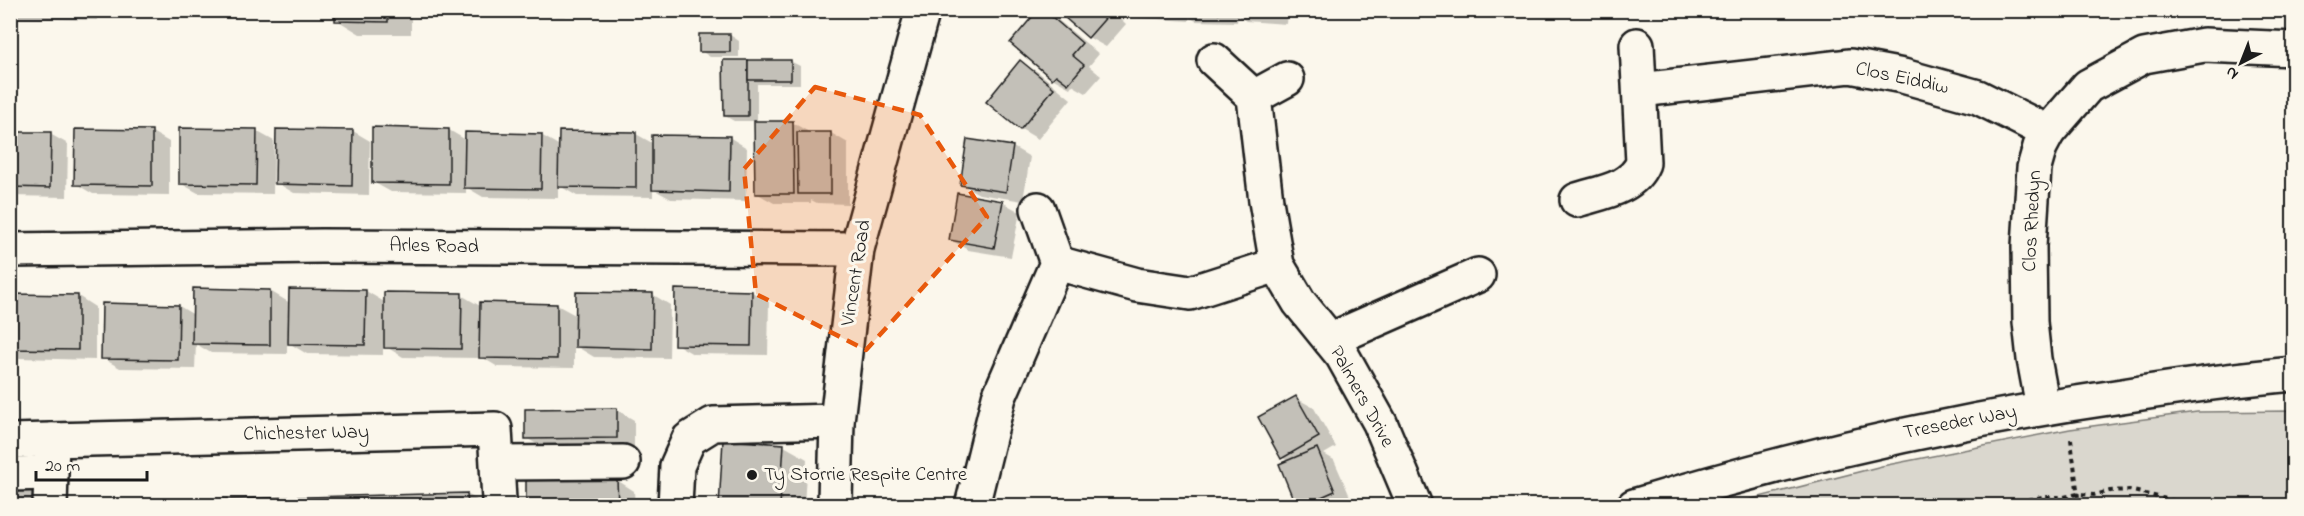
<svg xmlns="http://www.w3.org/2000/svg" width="2304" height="516" viewBox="0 0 2304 516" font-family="'Indie Flower',sans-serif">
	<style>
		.green { fill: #dad7ce; stroke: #7b7a75; stroke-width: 1.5 }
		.shadow { fill: #0003 }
		.building { fill: #c3c0b8; stroke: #1c1c1c; stroke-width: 1.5 }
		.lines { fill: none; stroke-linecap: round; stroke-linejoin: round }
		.minor-casing { stroke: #1c1c1c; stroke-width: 38 }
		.path { stroke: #1c1c1c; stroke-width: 4; stroke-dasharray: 4.5 4.5; stroke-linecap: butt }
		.minor { stroke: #fbf7ec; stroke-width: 33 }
		.marked { fill: #e8590c; fill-opacity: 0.2; stroke: #e8590c; stroke-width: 4.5; stroke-dasharray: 12 8; stroke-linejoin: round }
		.poi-dot { fill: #1c1c1c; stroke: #fbf7ec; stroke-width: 2 }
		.labels { text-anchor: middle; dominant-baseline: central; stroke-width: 6; stroke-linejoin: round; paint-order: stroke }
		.street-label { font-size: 20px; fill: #1c1c1c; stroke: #fbf7ec }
		.poi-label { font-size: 20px; fill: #1c1c1c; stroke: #fbf7ec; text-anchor: start }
	</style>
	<rect width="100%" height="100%" fill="#fbf7ec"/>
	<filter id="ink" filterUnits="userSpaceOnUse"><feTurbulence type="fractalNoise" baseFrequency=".0167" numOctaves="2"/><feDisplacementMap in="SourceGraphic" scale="12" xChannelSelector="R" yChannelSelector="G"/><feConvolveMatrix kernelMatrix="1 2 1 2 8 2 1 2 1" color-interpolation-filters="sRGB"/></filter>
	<g filter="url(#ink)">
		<!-- green -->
		<path class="green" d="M2293,411V505H1728L1882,466L2070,429L2197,412Z"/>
		<!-- shadow -->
		<g class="shadow">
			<path d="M10,10H97V20L10,18Z"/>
			<path d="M337,10H411V34H360L337,20Z"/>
			<path d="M500,10H566V16L510,17Z"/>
			<path d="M569,10H741V12L576,14Z"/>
			<path d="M745,10H861V11H746Z"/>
			<path d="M1042,10L1058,20L1099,54L1089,66L1101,76L1086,93L1072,85L1070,88L1052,78Z"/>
			<path d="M1058,10H1111L1126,24L1106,47L1088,37Z"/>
			<path d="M1127,10H1287L1286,24L1246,21L1238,16L1237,22L1196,21L1189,17V21L1140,18Z"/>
			<path d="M730,35L739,41V57H710L701,51Z"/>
			<path d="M725,61H790L800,66V84H757V123H793L811,133H831L848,143V204L817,203L811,200V203H774L756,193L755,121H734L725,116Z"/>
			<path d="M1020,62L1038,72L1071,99L1038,139L1021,129Z"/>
			<path d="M449,130L466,140L541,135L560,146L561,132L636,134L654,144L729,137L747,148L746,201L671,199L653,189V197L577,196L558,185V198L483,197L466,187V193L391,192L373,182Z"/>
			<path d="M256,131L274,141L273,194L198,193L180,183Z"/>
			<path d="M353,131L370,141L369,195L294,193L277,183Z"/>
			<path d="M152,132L169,142V195L93,194L76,184Z"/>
			<path d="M10,133L50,134L68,144L67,197L10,196Z"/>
			<path d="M1013,147L1030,157L1023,201L979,194L961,184Z"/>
			<path d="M1002,202L1020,212L1011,257L968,250L951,240Z"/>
			<path d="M270,291L290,303L366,291L386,303L461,295L482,307L557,305L577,316L652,294L670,305L669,358L594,357L574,345V368L498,367L478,355V358L403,357L383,345V355L307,354L287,342V354L211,353L196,344L195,369L120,368L102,358L179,306L194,315Z"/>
			<path d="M752,292L769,302L768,355L693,354L676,344Z"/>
			<path d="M10,295L78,296L95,307V360L19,358L10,353Z"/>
			<path d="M1296,398L1314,408L1336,447L1324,454L1334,460L1352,501L1342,506H1298L1289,462L1282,457Z"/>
			<path d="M617,410L634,420V447L544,448L526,438Z"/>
			<path d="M724,442L784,446L807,459L804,506H720Z"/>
			<path d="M617,480L634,491L635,506H527Z"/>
			<path d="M467,494L487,506H71Z"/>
		</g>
		<!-- building -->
		<g class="building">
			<path d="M335,10H388V22L335,21Z"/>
			<path d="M1038,10H1044L1082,43L1072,55L1084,65L1068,84L1056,75L1052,79L1010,43Z"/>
			<path d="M1056,10H1107L1110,13L1088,38Z"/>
			<path d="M1177,10H1220V13L1177,12Z"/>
			<path d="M1228,10H1269L1268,15Z"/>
			<rect x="699" y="34" width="31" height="18"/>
			<path d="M723,60H748V116H724Z"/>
			<rect x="748" y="60" width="43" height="20"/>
			<path d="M1020,60L1054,88L1020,130L986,102Z"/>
			<path d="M754,121H793L794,194H755Z"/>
			<path d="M372,127L449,129V184L372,183Z"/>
			<path d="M179,128L257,129L256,185L179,184Z"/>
			<path d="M75,129L152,130V186L74,185Z"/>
			<path d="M276,129L353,130L352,186L275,184Z"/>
			<path d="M559,131L636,132V188L558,187Z"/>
			<path d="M10,132H51L50,188L10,187Z"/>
			<path d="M465,132L542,134L541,189L464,188Z"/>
			<path d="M797,132H831V194H798Z"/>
			<path d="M652,135L730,136L729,192L652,190Z"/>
			<path d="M967,139L1013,146L1006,192L960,185Z"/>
			<path d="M957,193L1003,201L994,248L949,240Z"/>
			<path d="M193,288L270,290V345L192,344Z"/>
			<path d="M289,289L366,290L365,345L288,344Z"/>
			<path d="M675,289L752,291L751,346L674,345Z"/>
			<path d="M384,292L462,293L461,349L384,348Z"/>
			<path d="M576,292L653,293L652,349L575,347Z"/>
			<path d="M10,294L78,295V350L10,349Z"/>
			<path d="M480,302L557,304V359L479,358Z"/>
			<path d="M102,303L179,305L178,360L101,359Z"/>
			<path d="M1296,396L1319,437L1281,459L1258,417Z"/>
			<path d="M617,408V438L525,439V409Z"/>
			<path d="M723,440L784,444L780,506H719Z"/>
			<path d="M1317,448L1335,491L1301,506H1296L1279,464Z"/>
			<path d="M526,479H617L618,506H526Z"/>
			<path d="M10,482H33L34,506H10Z"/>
			<path d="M467,493L468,506H69V503Z"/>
		</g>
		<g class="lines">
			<defs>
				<g id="minor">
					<path d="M1214,60L1254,97L1266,201L1277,265L1299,302L1342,355L1380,423L1415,506"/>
					<path d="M1640,90L1850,66L1903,76L1978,97L2048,132"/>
					<path d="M1254,97L1287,79"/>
					<path d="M1577,200C1602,192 1632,189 1643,163L1637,45"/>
					<path d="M10,250L322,246L857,249"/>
					<path d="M1057,263L1137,285L1190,293L1277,265"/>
					<path d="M1330,340L1478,275"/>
					<path d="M2043,407L2034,359L2030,322L2029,246L2034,168L2040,147L2048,132L2088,86L2144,56L2204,45L2294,49"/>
					<path d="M10,441L495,429L499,500"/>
					<path d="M498,463L623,462"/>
					<path d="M10,474L50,473"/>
					<path d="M50,506L52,440"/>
					<path d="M675,506L677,466L689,439L713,424L837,421"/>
					<path d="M837,506L835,501L837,421L857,249L923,10"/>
					<path d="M972,506L999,397L1057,263L1038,209"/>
					<path d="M1634,506C1794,457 1956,420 2122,396C2179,387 2236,379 2294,374"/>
				</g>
			</defs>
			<!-- minor casing -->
			<use href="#minor" class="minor-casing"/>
			<!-- path -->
			<g class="path">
				<path d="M2071,439L2079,506"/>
				<path d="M1993,506L2042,497H2064L2078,494L2094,495L2110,491L2129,490L2195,506"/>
			</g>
			<!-- minor -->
			<use href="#minor" class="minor"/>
		</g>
	</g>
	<!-- marked area -->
	<path class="marked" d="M815,87L920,115L987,217L866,350L756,294L744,169Z"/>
	<!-- markers -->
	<circle class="poi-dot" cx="752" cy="475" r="6"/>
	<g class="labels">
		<!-- street labels -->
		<g class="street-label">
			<text transform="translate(1902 79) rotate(12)">Clos Eiddiw</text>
			<text transform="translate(2033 221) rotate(-87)">Clos Rhedyn</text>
			<text transform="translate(434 247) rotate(1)">Arles Road</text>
			<text transform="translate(857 273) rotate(-81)">Vincent Road</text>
			<text transform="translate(1361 397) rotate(61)">Palmers Drive</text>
			<text transform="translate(1960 423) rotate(-11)">Treseder Way</text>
			<text transform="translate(306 434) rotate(-1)">Chichester Way</text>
		</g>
		<!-- poi labels -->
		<g class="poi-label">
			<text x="764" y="475">Ty Storrie Respite Centre</text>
		</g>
	</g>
	<!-- margin -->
	<rect width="2304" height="516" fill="none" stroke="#fbf7ec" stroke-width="36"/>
	<rect x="18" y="18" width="2268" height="480" fill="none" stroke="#1c1c1c" stroke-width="2" filter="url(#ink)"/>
	<!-- north arrow -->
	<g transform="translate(2241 63) rotate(222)" stroke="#fbf7ec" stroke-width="4.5" paint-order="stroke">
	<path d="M0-4.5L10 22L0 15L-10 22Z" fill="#1c1c1c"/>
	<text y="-9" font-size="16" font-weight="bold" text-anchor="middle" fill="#1c1c1c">N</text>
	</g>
	<!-- scale -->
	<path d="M36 471v9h111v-9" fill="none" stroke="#1c1c1c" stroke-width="3"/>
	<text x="45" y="471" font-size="18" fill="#1c1c1c" stroke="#fbf7ec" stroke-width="4.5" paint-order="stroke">20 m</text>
</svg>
